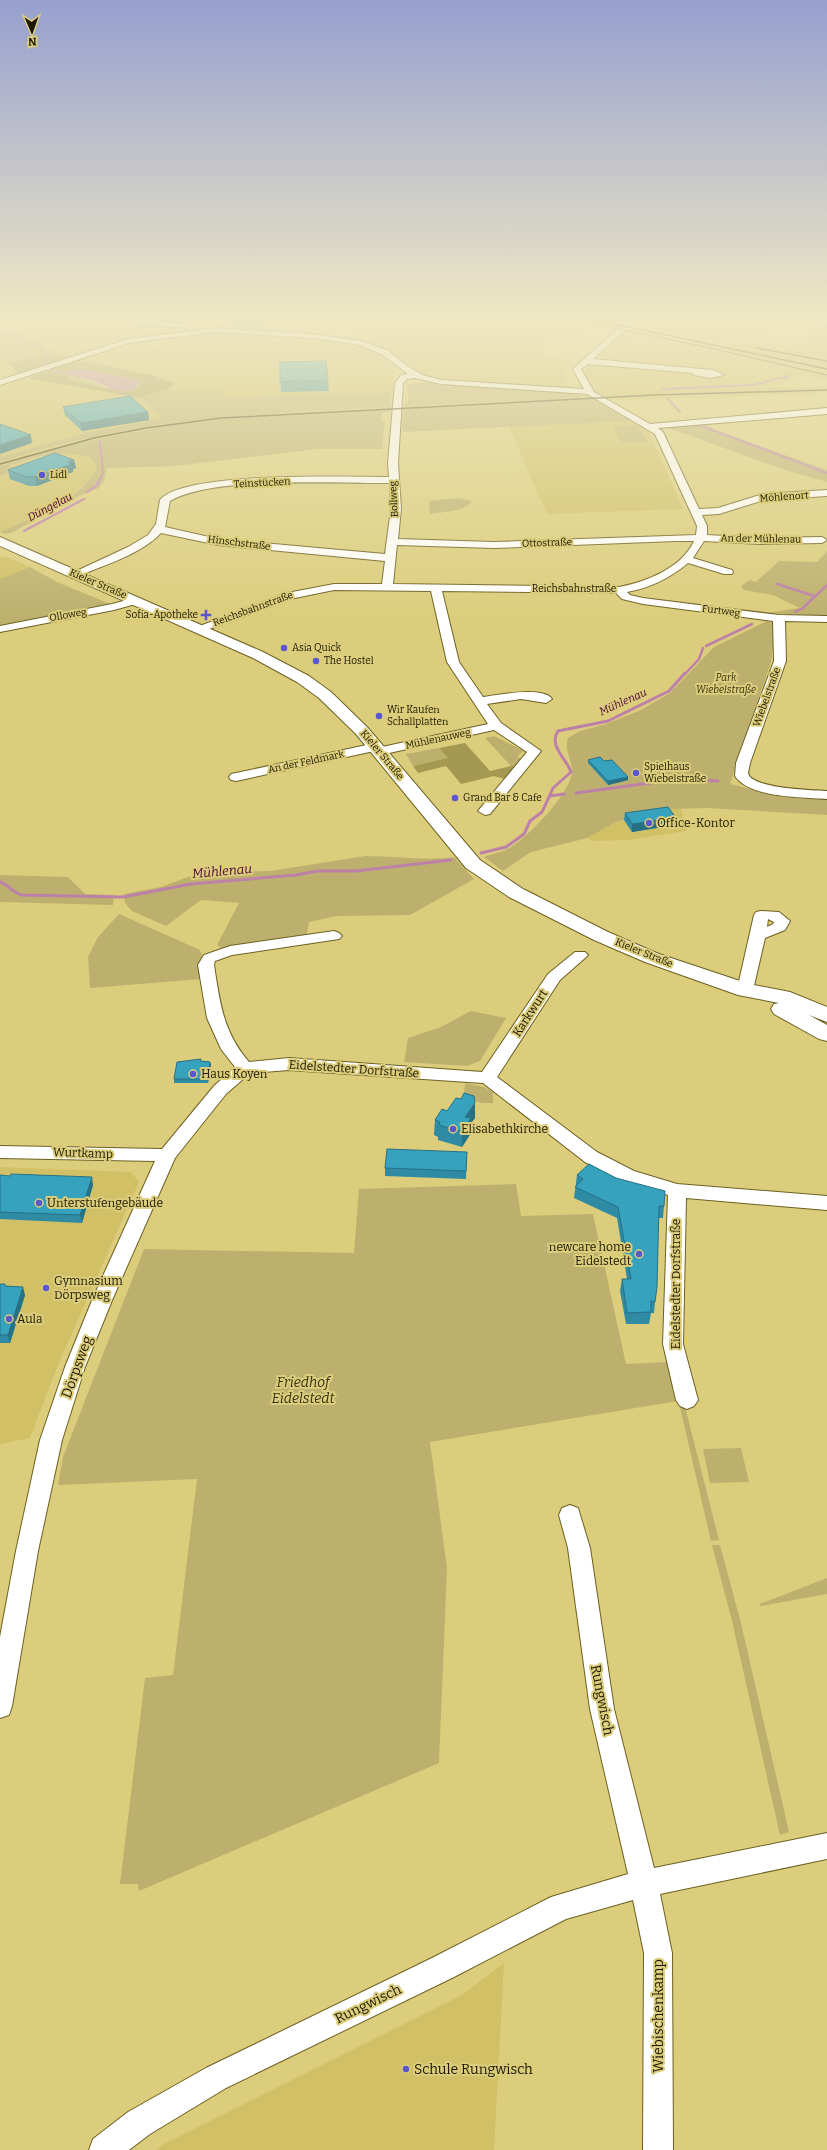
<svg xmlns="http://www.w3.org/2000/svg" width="827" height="2150" viewBox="0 0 827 2150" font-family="Bitter,serif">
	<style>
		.built { fill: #d1c066 }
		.green { fill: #bdb06e }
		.forest { fill: #a59851; fill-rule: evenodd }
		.water { fill: #bc80a9 }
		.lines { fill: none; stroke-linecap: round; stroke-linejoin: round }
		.stream-far2 { stroke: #bc80a9; stroke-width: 2 }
		.stream-far1 { stroke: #bc80a9; stroke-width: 2.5 }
		.stream { stroke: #bc80a9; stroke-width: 3 }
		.minor-casing { stroke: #6c6123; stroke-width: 2 }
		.major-casing { stroke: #6c6123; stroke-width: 2 }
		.minor { fill: #fff; fill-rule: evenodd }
		.major { fill: #fff; fill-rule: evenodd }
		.tram { stroke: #48411d; stroke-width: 1 }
		.rail { stroke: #48411d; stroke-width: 1.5 }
		.wall { fill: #2e8ba3 }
		.shaded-wall { fill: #267185 }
		.building { fill: #36a2be; stroke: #267185 }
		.poi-dot { fill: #5957ce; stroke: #dccd7c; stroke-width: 1.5 }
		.labels { text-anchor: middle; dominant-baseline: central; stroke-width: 4; stroke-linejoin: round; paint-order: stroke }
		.far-poi-label { font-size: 10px; fill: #1c1701; stroke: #dccd7c; text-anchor: start }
		.far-street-label { font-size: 10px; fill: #1c1701; stroke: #dccd7c }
		.far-park-label { font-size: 10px; font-style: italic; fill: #373111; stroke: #dccd7c }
		.far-water-label { font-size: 11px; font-style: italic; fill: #4c003c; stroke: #dccd7c }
		.poi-label { font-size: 12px; fill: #1c1701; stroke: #dccd7c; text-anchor: start }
		.street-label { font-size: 12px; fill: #1c1701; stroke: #dccd7c }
		.water-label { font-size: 13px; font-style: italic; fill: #4c003c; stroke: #dccd7c }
		.near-street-label { font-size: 14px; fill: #1c1701; stroke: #dccd7c }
		.near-park-label { font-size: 14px; font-style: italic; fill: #373111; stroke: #dccd7c }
		.near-poi-label { font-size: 14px; fill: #1c1701; stroke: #dccd7c; text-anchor: start }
	</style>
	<rect width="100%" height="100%" fill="#dccd7c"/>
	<!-- built -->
	<g class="built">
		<path d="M66,318H617L605,324L609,325L606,326L590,327L531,350L572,363L563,371L570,390L452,382L429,377L396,355L376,346L353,339L363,333L342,327L322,335L209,326L119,341L70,357L16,333Z"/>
		<path d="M641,318H787L750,341L687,329L720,337L787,347L827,325V380L800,375L797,376L798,378L768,387H827V393L615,401L594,391L586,375L585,371L587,367L625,335L678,347L626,334Z"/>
		<path d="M202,333H231L318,339L344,342L367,348L383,357L390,365L394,373L392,392L222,397L223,391H169L175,382L155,376L78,360L122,344L141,341L149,347L164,345L160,338Z"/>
		<path d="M0,356L9,363L19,375L0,380Z"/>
		<path d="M28,378L139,398L162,418L86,433L0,457V385Z"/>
		<path d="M589,397L593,399L403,408V406Z"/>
		<path d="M392,407V409L221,419L147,429L67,446L0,466V462L34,451L144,426L264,413Z"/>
		<path d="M631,421L649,432L683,509L547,514L509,427Z"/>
		<path d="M71,452L91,458L97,467L93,478L55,507L0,532V469L51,454Z"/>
		<path d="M5,556L30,567L0,579V558Z"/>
		<path d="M671,809H681L686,831L628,840L593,841L587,838L622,819Z"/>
		<path d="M0,1167L131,1172L139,1182L58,1365L30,1438L0,1444Z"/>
		<path d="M504,1963L494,2150H156L164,2144L462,1995Z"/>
	</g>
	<!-- green -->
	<g class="green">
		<path d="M0,329L16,333L60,354L9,363L0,356Z"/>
		<path d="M61,374L74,375L105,387L77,382Z"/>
		<path d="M422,382L571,393L589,397L403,406L408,401L407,384Z"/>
		<path d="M172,387L169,391H224L223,397L392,392L390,402L392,407C254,413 132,419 0,462V457L86,433L162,418L139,398Z"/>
		<path d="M593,399L631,421L402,432L403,408Z"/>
		<path d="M392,409L390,412L382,413L381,421H385L382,449H318L175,466L107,468L104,481L99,488L77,497L11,533L5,534L0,532C29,519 85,498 97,467L91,458C57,448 42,456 9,466L17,469L0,476V466C72,442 146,427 222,419C279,414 335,412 392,409Z"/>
		<path d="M702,423L718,431L827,470V482L782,469L666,427Z"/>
		<path d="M637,425L647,442L622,443L613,426Z"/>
		<path d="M459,498L472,501C465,512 442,512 430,514L429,501Z"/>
		<path d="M827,551V616L766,613L800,608L773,595L744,590L741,586L750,580L756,582L779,561L817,562Z"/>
		<path d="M30,567L57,582L110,604L0,628V579Z"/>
		<path d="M767,621L775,624L776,627L771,662L730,784L759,791L827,799V815L707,808L671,809L649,812L616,822L587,838L531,852L503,871L484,857C493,854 503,852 511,847C528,837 572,792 572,771C572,759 564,751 568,738L580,731L606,724L641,710L670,693L714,647Z"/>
		<path d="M494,736L524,751L517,756L523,761L520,764L511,766L485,738Z"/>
		<path d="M439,748L448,758L413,766L406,754Z"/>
		<path d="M365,856C395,856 424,861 454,857L474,879L410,915L336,916L309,922L306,937L221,948L217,945L239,903L201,900L166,926L132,911L125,903L124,894L161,887L188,877L211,872L271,871Z"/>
		<path d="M0,875L68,877L85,894L114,895L113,905L0,902Z"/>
		<path d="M119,914L200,950L203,958L202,979L90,988L88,957L98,937Z"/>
		<path d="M471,1011L506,1018L480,1061L467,1066L404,1062L408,1038L441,1027Z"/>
		<path d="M465,1083L484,1087L493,1092V1103H482L466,1098L464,1093Z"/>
		<path d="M516,1184L521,1216L593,1214L626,1364L669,1362L678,1401L430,1442L447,1568L439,1763L139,1891L138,1884H120L145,1678L173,1675L197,1479L58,1485L63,1457L144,1249L354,1253L359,1189Z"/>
		<path d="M679,1403H684L719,1540L711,1541Z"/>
		<path d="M741,1448L749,1482L710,1483L703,1449Z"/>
		<path d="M712,1545H720L741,1623L789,1832L780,1835L732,1621Z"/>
		<path d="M827,1578V1594L760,1606V1604Z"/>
	</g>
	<!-- forest -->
	<g class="forest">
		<path d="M60,354L70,357L19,375L9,363Z"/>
		<path d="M78,360L155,376L175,383L172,387L139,398L28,378ZM90,370L139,380L141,383L134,390L121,391L77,382L61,374Z"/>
		<path d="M465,743L490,771L520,764L505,779L494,776L461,784L446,766L418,773L413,766L448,758L439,748Z"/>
	</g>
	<!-- water -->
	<path class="water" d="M73,370H90L141,381L134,390L117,391L91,380L60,373Z"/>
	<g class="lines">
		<!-- stream-far2 -->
		<g class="stream-far2">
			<path d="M0,331L39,346L46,353V365"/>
			<path d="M52,370L57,373H65"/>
			<path d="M120,388L124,391L123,394"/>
			<path d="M662,389L753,385L789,376"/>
			<path d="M667,398L680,412"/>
			<path d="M696,424L827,473"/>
			<path d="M100,441L103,473L102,476"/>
		</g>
		<!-- stream-far1 -->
		<g class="stream-far1">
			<path d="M87,492L97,485L102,475"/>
			<path d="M24,531L84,499"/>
			<path d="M777,584L814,596"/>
			<path d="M795,612L803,608L827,585"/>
			<path d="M706,646L752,624"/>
			<path d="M685,674L699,659L703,648"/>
		</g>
		<!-- stream -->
		<g class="stream">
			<path d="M576,793L679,779L718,781"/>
			<path d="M550,796L564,794"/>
			<path d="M481,853L506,847L524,834L530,821L542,812L553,788L571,772C567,759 548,746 558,731L608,721L669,691L685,673"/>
			<path d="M0,882C9,885 12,893 22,895L123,897L191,884L296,875L318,871H356L451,860"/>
		</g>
		<defs>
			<g id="minor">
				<path d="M102,318H131L186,324L190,326L186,328L106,320Z"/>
				<path d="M630,318H639L593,359L713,370L724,375L710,378L694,375L693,373L588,364L581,369L594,392L650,424L827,408V414L658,428L663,432L699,509L718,508L763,494L827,490V496L764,500L719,514L702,515L707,526V535L760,538L822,537L827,540L822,543L760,544L704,541L693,558L732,570L733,572L732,574H724L688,563C670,578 650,588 627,592L630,595L643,598L779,615L827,616V622L785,621L786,661L750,763L748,773C751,789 813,790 827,791V799C803,797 749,798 735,776L736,763L774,661L773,621L643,604L622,599L616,593L442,591L459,662L483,697C497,695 543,686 552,699L546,703L521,699L487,704L501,723L541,751L490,814L485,815L478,811L527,752L494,730L380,755L374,751L236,781L231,780L229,777L231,774L236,773L376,743L382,747L488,724L447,662L431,591L334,590L290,599L201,632L195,629L197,627L287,593L334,584H382L385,561L218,545L161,533C140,555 106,564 79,576L75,577L70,574L128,547L148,535L156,524L160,500C183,471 349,477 389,477L388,463L395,383L401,375L408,374L381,354L359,345L312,338L216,332L129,343L0,385V380L128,339L216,328L312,334L361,341L387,350L407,366L423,375L441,380L584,389L573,369ZM415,378L441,384L587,394L655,434L697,526L696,535L494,542L398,539L401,509L398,463L403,383L407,379ZM374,483H390L391,509L385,554L218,539L165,527L170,501C211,477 323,483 374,483ZM676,541H694C682,568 646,582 619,587L393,584L397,545L494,548Z"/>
				<path d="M812,318L827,319V324L813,320Z"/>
				<path d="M135,598L139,599L141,601L139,603L114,610L0,632V626L112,604Z"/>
				<path d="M761,911L779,912L790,921L785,930L765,938L753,990L751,994H739L737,990L754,915L756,912ZM768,919L774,922L773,924L767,927Z"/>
				<path d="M334,931L339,933L342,936L339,939L232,955L215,961L214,965C220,1003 223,1032 249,1062L289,1058L482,1072L548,974L575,952H585L588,955L585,958L560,980L497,1077L597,1152L634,1171L677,1184L827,1196V1210L686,1198L683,1344L698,1400L694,1406L687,1409L680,1406L676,1400L663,1344L668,1195L622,1181L585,1162L483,1083L289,1070L250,1073L226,1094L175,1158L113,1298L85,1367L62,1440L38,1551L12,1706L9,1715L0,1718V1637L16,1551L40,1440L65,1367L93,1298L155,1161L0,1158V1146L162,1149L214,1086L235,1067L221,1049L207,1018L198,965L204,955L230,946Z"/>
				<path d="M570,1505L578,1508L590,1548L614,1709L654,1868L827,1833V1859L660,1894L672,1953L673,2150H643L644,1953L633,1900L566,1919L452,1978L226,2088L150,2134L129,2150H89L93,2139L128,2112L206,2068L432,1958L551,1897L628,1874L590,1709L568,1548L559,1515L562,1508Z"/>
			</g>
			<path id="major" d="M0,537L263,652L309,676L331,692L368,728L480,860L523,889L608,932L659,954L749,984L790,992L827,1007V1022L809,1015L827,1025V1041L819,1039L774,1014L771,1009L774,1004L779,1003L738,995L645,962L594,940L509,897L466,868L356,734L319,698L297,682L253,658L0,546Z"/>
		</defs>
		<!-- minor casing -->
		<use href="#minor" class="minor-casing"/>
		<!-- major casing -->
		<use href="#major" class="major-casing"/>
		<!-- minor -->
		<use href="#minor" class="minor"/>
		<!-- major -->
		<use href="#major" class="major"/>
		<!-- tram -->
		<path class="tram" d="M563,318L697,345L827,375"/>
		<!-- rail -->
		<g class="rail">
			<path d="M586,318L827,369"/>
			<path d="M756,348L827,361"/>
			<path d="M0,464L94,438L146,428L221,418L654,395L827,390"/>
		</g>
	</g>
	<!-- wall -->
	<g class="wall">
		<path d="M229,318H266L262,325H230Z"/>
		<path d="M280,362L328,380L329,391L281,392Z"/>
		<path d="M63,407L148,412L149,420L82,431L65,415Z"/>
		<path d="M74,460L76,468L73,469V472L37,486H29L10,479L8,470Z"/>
		<path d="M588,760L604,761L628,780L608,785L588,763Z"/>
		<path d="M625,813L675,825L632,832L624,820Z"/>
		<path d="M201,1061L210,1062L211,1065L208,1083H174V1079Z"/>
		<path d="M475,1118L471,1123V1133L462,1147L438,1140V1137L434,1135L435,1120Z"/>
		<path d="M467,1152L466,1179L385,1176V1168Z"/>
		<path d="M0,1175L93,1185L82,1223L0,1219Z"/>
		<path d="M577,1175L664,1206L663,1218H658L655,1302L654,1313H651L649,1324H626L620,1291L622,1279H627L617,1218L574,1198Z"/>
		<path d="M0,1284L25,1295L10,1343H0Z"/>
	</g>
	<!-- shaded-wall -->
	<g class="shaded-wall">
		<path d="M262,318H266L262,325Z"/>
		<path d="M148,412L149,420L82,431L81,423Z"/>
		<path d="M31,435L32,443L0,454V445Z"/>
		<path d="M74,460L76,468L73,469V472L37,486L35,477Z"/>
		<path d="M628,777V780L608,785V781Z"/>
		<path d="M676,818L675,825L632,832V824Z"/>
		<path d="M210,1062L211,1065L208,1083V1079Z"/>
		<path d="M475,1103V1118L471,1123V1133L462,1147V1132L465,1117Z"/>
		<path d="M92,1177L93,1185L82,1223L80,1215Z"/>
		<path d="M23,1287L25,1295L10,1343L8,1335Z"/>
	</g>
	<!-- building -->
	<g class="building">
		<path d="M326,361L328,380L280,382V362Z"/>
		<path d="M130,396L148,412L81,423L63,407Z"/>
		<path d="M0,424L31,435L0,445Z"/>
		<path d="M55,453L74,460L68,462L72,464L35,477H27L8,470Z"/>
		<path d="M600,757L604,761L612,760L628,777L608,781L588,760Z"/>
		<path d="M668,807L676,818L632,824L625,813Z"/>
		<path d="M201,1059L200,1061L210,1062L208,1079H174L177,1062Z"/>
		<path d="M464,1093L474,1096L475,1103L465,1117L471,1118L462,1132L439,1125L440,1122L435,1120L442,1109L447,1111L456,1098L461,1099Z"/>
		<path d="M387,1149L467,1152L466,1171L385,1168Z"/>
		<path d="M589,1164L616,1178L665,1191L664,1206H659L657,1287L655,1302L651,1301V1312L627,1313L622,1279H631L618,1207L575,1187L583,1179L577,1175Z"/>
		<path d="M11,1174L92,1177L80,1215L0,1212V1175L10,1176Z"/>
		<path d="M0,1284H5V1286L23,1287L8,1335H0Z"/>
	</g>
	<!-- sky -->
	<linearGradient id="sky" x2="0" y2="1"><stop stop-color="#969fcf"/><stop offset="0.51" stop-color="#efe8c4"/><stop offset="1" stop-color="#efe8c4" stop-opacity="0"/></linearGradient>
	<rect width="827" height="619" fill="url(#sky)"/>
	<!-- markers -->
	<g class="poi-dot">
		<circle cx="42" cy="475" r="4"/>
		<path d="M204 609h4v4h4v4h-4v4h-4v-4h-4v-4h4z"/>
		<circle cx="284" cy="648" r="4"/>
		<circle cx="316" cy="661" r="4"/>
		<circle cx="379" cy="716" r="4"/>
		<circle cx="636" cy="773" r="4"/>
		<circle cx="455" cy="798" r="4"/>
		<circle cx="649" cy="823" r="4"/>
		<circle cx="193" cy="1074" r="4"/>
		<circle cx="453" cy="1129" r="4"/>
		<circle cx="39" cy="1203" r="4"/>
		<circle cx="639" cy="1254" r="4"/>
		<circle cx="46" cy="1288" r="4"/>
		<circle cx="9" cy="1319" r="4"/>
		<circle cx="406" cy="2069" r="4"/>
	</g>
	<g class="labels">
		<!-- far-poi labels -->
		<g class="far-poi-label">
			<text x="50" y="475">Lidl</text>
			<text x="198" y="615" text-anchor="end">Sofia-Apotheke</text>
			<text x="292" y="648">Asia Quick</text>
			<text x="324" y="661">The Hostel</text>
			<text x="387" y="710">Wir Kaufen<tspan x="387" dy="12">Schallplatten</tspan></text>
			<text x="644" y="767">Spielhaus<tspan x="644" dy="12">Wiebelstraße</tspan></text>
			<text x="463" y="798">Grand Bar &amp; Cafe</text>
		</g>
		<!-- far-street labels -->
		<g class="far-street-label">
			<text transform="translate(262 483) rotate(-3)">Teinstücken</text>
			<text transform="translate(784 497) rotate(-4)">Möhlenort</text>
			<text transform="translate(394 499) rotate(-93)">Bollweg</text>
			<text transform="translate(761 539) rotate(1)">An der Mühlenau</text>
			<text transform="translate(239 543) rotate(7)">Hinschstraße</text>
			<text transform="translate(547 543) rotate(-2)">Ottostraße</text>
			<text transform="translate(98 584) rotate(23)">Kieler Straße</text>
			<text x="574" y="589">Reichsbahnstraße</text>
			<text transform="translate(253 609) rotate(-20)">Reichsbahnstraße</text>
			<text transform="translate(721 611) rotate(7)">Furtweg</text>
			<text transform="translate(68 615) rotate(-10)">Olloweg</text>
			<text transform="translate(767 697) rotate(-70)">Wiebelstraße</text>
			<text transform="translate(438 739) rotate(-12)">Mühlenauweg</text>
			<text transform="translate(382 755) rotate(50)">Kieler Straße</text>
			<text transform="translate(306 762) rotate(-12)">An der Feldmark</text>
			<text transform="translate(644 953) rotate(22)">Kieler Straße</text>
		</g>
		<!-- far-park labels -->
		<g class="far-park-label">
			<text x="726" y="678">Park<tspan x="726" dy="12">Wiebelstraße</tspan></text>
		</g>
		<!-- far-water labels -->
		<g class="far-water-label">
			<text transform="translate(50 507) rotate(-28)">Düngelau</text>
			<text transform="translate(623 702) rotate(-24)">Mühlenau</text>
		</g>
		<!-- poi labels -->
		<g class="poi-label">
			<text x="657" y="823">Office-Kontor</text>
			<text x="201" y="1074">Haus Koyen</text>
			<text x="461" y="1129">Elisabethkirche</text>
			<text x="47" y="1203">Unterstufengebäude</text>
			<text x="631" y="1247" text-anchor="end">newcare home<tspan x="631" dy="14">Eidelstedt</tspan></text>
			<text x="54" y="1281">Gymnasium<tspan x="54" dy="14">Dörpsweg</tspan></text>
			<text x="17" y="1319">Aula</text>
		</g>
		<!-- street labels -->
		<g class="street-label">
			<text transform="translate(530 1013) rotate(-57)">Karkwurt</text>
			<text transform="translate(354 1069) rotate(4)">Eidelstedter Dorfstraße</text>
			<text transform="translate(83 1153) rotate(2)">Wurtkamp</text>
			<text transform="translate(676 1284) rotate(-90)">Eidelstedter Dorfstraße</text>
		</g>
		<!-- water labels -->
		<g class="water-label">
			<text transform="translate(222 871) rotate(-5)">Mühlenau</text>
		</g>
		<!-- near-street labels -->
		<g class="near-street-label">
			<text transform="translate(77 1367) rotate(-70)">Dörpsweg</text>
			<text transform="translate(602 1700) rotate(79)">Rungwisch</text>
			<text transform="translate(368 2004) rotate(-26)">Rungwisch</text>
			<text transform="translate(658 2016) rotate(-90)">Wiebischenkamp</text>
		</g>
		<!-- near-park labels -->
		<g class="near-park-label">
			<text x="303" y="1382">Friedhof<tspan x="303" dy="16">Eidelstedt</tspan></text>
		</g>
		<!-- near-poi labels -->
		<g class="near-poi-label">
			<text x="414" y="2069">Schule Rungwisch</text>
		</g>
	</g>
	<!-- north arrow -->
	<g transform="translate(32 32) rotate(178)" stroke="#dccd7c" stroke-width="3" paint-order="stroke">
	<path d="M0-3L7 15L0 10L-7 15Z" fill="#1c1701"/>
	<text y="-6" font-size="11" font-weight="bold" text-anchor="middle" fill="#1c1701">N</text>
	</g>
</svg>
